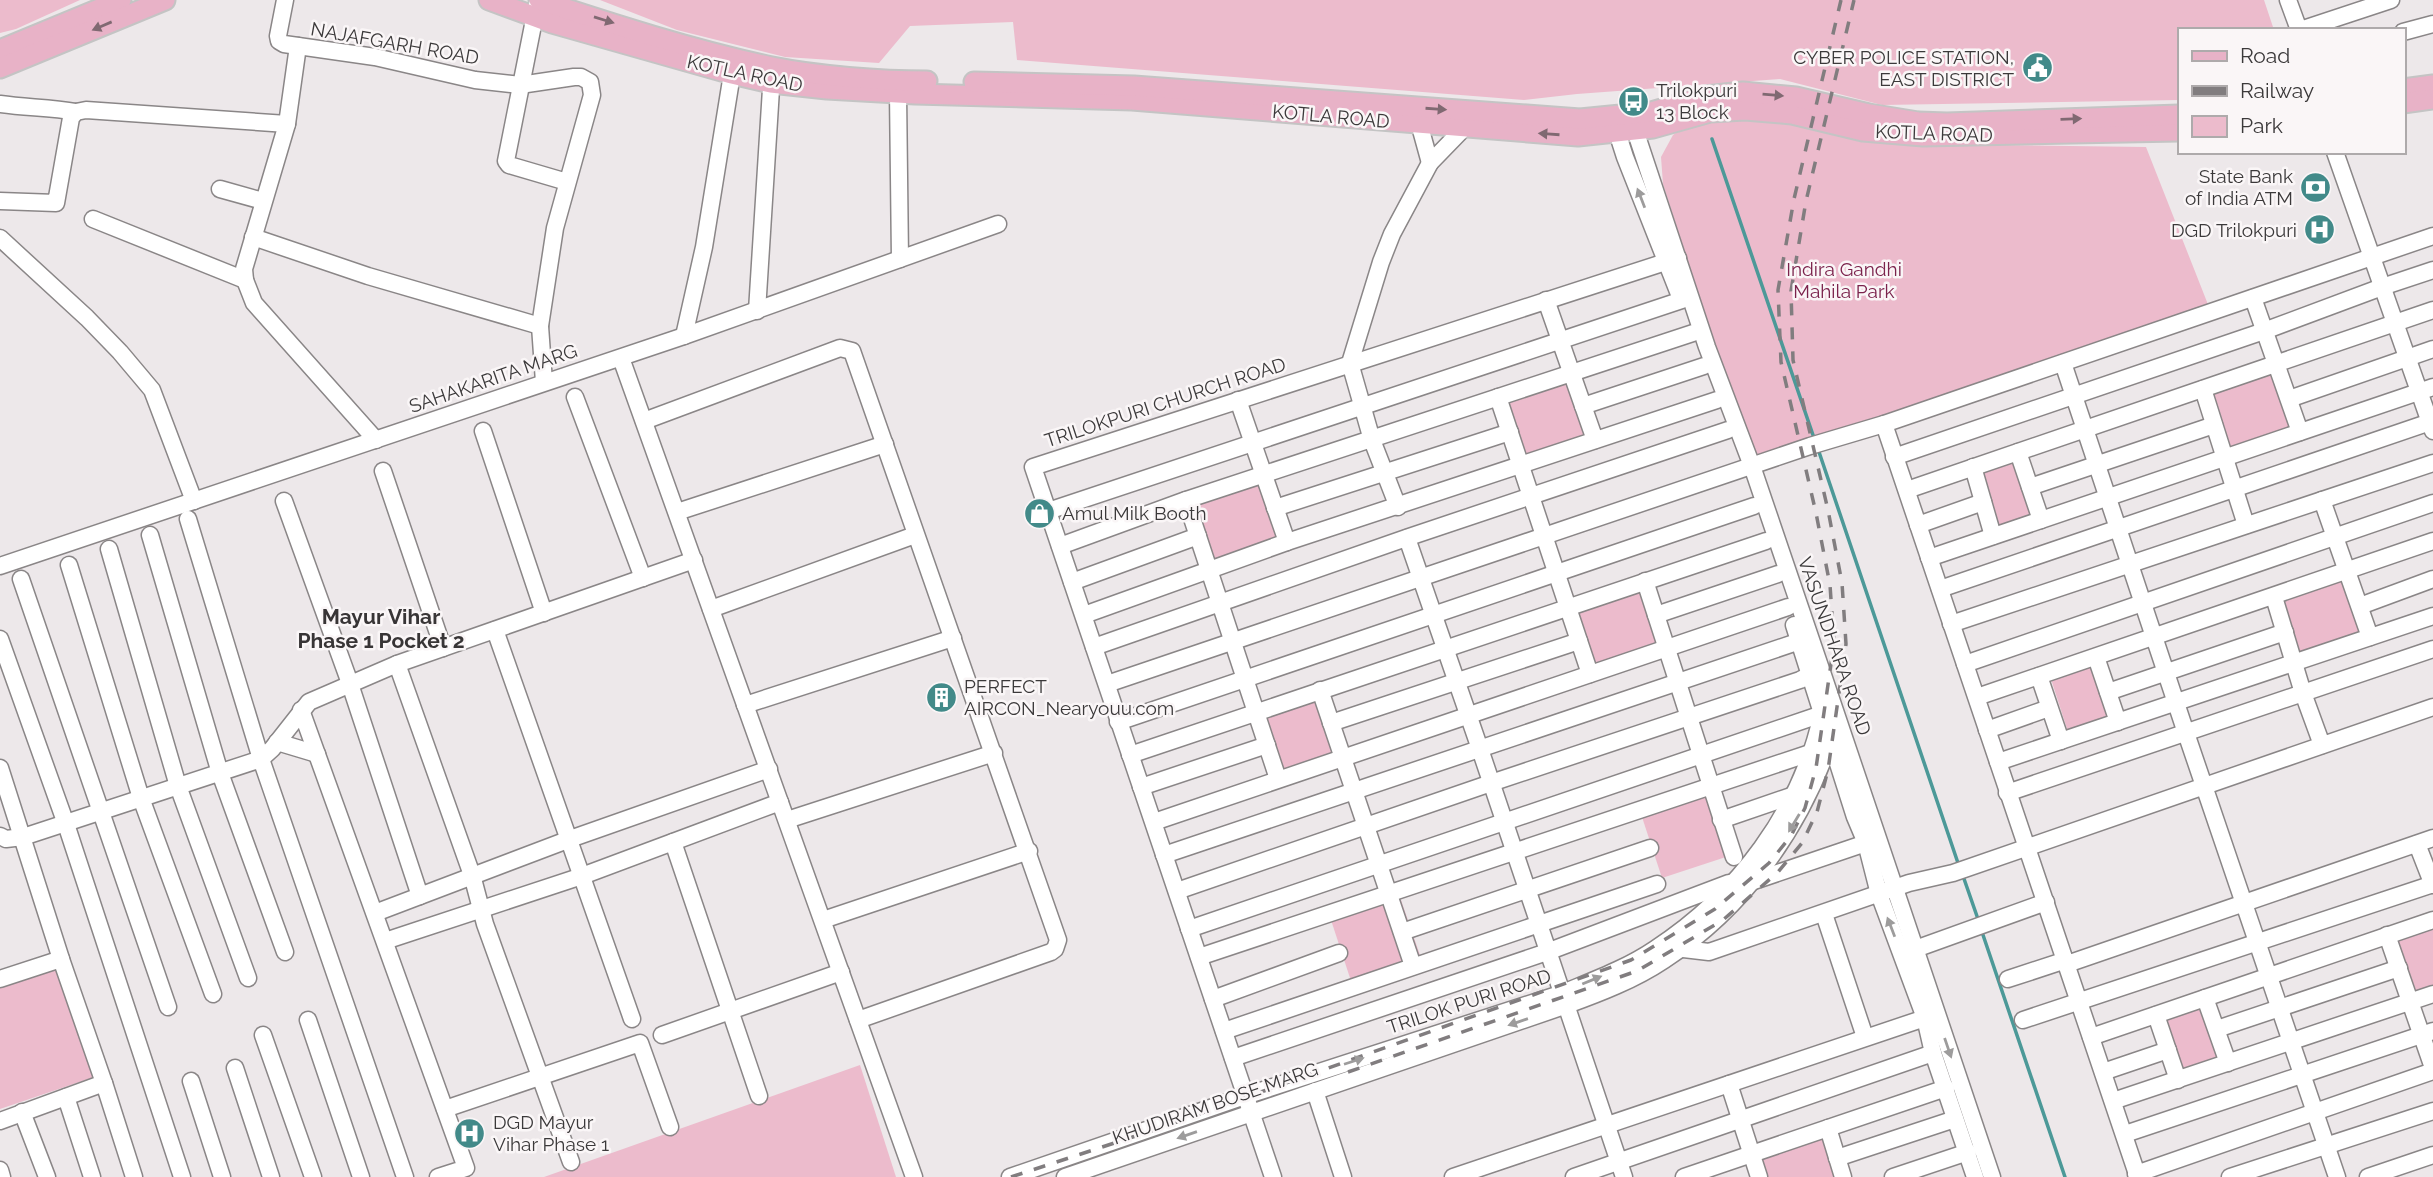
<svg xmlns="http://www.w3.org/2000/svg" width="2433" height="1177" viewBox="0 0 2433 1177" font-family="Raleway,sans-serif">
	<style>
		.green { fill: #ecbbcc }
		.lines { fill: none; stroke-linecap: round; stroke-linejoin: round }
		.stream { stroke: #4c9998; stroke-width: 3.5 }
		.minor-casing { stroke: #8a8687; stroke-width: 19 }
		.major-casing { stroke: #c4c4c4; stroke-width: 23 }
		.minor { stroke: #fff; stroke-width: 16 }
		.major { stroke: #e8b2c7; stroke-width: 19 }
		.rail { stroke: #817d7f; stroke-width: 3.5; stroke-dasharray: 12 12; stroke-linecap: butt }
		.oneway { fill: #806972 }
		.oneway2 { fill: #9d9c9c }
		.labels { text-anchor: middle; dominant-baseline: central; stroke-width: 5; stroke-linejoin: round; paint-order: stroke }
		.street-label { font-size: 19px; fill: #3b393a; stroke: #faf6f7 }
		.poi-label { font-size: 19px; fill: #3b393a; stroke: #faf6f7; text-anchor: start }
		.park-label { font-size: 19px; fill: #7b224c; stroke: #faf6f7 }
		.neighbourhood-label { font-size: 21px; font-weight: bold; fill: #383536; stroke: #faf6f7 }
	</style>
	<rect width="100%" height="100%" fill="#ede8ea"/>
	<!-- green -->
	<g class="green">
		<path d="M0,0H80L16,29L0,33Z"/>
		<path d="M600,0H2264L2274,30H2179V100L1882,105L1780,79L1577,94L1524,100L1017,60L1013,22L910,26L879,63L785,57L677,30Z"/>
		<path d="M1749,116L1927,144L2146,147L2209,307L1752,463L1663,184L1661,157L1673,135L1688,124Z"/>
		<path d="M2276,370L2298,431L2228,454L2208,393Z"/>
		<path d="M1571,378L1592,439L1522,462L1502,401Z"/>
		<path d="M2018,461L2036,517L1996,530L1978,474Z"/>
		<path d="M1263,481L1284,542L1214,565L1194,504Z"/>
		<path d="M2346,576L2367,637L2297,660L2277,599Z"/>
		<path d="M1641,586L1663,647L1592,670L1572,609Z"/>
		<path d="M2091,666L2109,722L2069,735L2051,679Z"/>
		<path d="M1328,691L1350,752L1280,775L1260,714Z"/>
		<path d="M1710,794L1732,855L1662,878L1642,817Z"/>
		<path d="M1400,897L1421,958L1351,981L1331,920Z"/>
		<path d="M2433,926V995L2413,1001L2393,940Z"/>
		<path d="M65,962L103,1074L0,1109V984Z"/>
		<path d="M2204,1007L2222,1063L2182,1076L2164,1020Z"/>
		<path d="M860,1065L896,1177H544Z"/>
		<path d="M1825,1132L1841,1177H1763L1756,1156Z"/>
	</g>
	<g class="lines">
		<!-- stream -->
		<g class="stream">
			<path d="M1712,139L1814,438"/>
			<path d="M1818,449L1959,866"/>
			<path d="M1962,873L1979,922"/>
			<path d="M1981,929L2065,1177"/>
		</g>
		<defs>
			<g id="minor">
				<path d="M285,0L278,36L279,41L284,44L375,57L475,80L520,85L574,77H581L590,82L592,95L555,228L540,326L544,382"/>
				<path d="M2288,0L2299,30"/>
				<path d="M537,5L506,161L509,165L567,182"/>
				<path d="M2300,30L2391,0"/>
				<path d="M2403,32L2433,24"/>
				<path d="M298,46L287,124L244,269L245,280L254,303L376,440"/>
				<path d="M898,93L900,259"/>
				<path d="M0,104C26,108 50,107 76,112"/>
				<path d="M1621,121L1617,132L1625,157L1681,299"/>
				<path d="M1629,122L1635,130L1707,347L1752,466L1822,672L1992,1177"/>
				<path d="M1419,123L1430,163"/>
				<path d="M2335,152L2433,431"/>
				<path d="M220,189L263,201"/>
				<path d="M0,201L56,203L71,118L76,112L86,110L287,124"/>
				<path d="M93,219L245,280"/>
				<path d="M253,237L368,276L540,326"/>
				<path d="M0,238L87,318L120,352L152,390L194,501"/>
				<path d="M2253,298L2300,432"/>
				<path d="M1546,300L1595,440"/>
				<path d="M757,311L772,73"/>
				<path d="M684,336L704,247L732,74"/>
				<path d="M621,358L914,1177"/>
				<path d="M2063,363L2186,733L2337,1177"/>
				<path d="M2203,389L2246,525"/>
				<path d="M575,397L643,578"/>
				<path d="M1498,397L1590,674"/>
				<path d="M2289,399L2433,349"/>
				<path d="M1238,400L1287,542"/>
				<path d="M1583,406L1704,366"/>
				<path d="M644,421L840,348L852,351L1058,940L1055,949L1051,952L858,1020"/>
				<path d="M1884,424L2138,1177"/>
				<path d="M483,431L544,613"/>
				<path d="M2018,452L2041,520"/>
				<path d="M1894,457L2264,331L2382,287L2433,270"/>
				<path d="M1973,467L1993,536"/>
				<path d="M383,471L443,648"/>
				<path d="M2030,487L2214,425"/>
				<path d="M1907,490L2433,310"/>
				<path d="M1186,500L1278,779"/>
				<path d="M2322,500L2370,637"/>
				<path d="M284,501L347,675L420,896"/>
				<path d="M1398,507L1372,440L1350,363L1381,262L1392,234L1430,163L1464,128"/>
				<path d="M1275,508L1510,432"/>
				<path d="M1048,511L1682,300"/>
				<path d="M677,512L885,444"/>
				<path d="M188,519L261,759L405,1177"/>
				<path d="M1918,525L1983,502"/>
				<path d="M150,535L220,773L285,952"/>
				<path d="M1407,538L1480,749L1624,1177"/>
				<path d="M1060,546L1186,500L1693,333"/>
				<path d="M109,549L178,786L248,978"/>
				<path d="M1929,558L2433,387"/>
				<path d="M69,565L141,798L213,994"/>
				<path d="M0,566L684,336L998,224"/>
				<path d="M21,579L168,1007"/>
				<path d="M1645,581L1734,857"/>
				<path d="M1072,582L1198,536"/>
				<path d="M1940,589L2433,421"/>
				<path d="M2274,597L2303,693L2322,745"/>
				<path d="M2360,606L2433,579"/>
				<path d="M711,609L915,535"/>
				<path d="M1084,615L1287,542L1717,400"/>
				<path d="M1656,615L1778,574"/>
				<path d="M1951,624L2433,463"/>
				<path d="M1794,625L1855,817L1866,843L1879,894L1925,1018L1933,1053L1975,1177"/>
				<path d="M495,630L632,1019"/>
				<path d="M0,639L66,824L182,1177"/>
				<path d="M1094,647L1409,537L1728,430"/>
				<path d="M2096,657L2118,722"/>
				<path d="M397,664L472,875L485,924L571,1162"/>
				<path d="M1965,664L2433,503"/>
				<path d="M2039,676L2061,741"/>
				<path d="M1107,684L1810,446L1884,424L2433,236"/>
				<path d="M1320,690L1413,966"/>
				<path d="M2108,692L2285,632"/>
				<path d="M1977,697L2433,541"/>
				<path d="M745,705L953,638"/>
				<path d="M301,710L466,1168L438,1177"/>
				<path d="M1118,722L1754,506"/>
				<path d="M1331,723L1579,641"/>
				<path d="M1987,730L2049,708"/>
				<path d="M277,742L317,754"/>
				<path d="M1130,755L1766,541"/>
				<path d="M1998,762L2433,616"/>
				<path d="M0,768L61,959L104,1083L0,1121"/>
				<path d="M1141,787L1267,745"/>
				<path d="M2007,793L2433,649"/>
				<path d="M787,820L994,753"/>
				<path d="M1721,820L1794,795"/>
				<path d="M1154,822L1788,607"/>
				<path d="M0,836L6,839L23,837L261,759L272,749L309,702L397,664L694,560"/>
				<path d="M673,842L759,1096"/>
				<path d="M2417,844L2433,885"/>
				<path d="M1164,855L1800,641"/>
				<path d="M1751,882L1866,843"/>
				<path d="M1177,891L1491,783L1800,680L1810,675"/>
				<path d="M375,913L570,839L769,769"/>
				<path d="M1824,914L1865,1037"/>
				<path d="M823,920L1029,851"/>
				<path d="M1189,929L1822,714"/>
				<path d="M1402,932L1650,848"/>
				<path d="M2387,935L2433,1068"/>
				<path d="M385,941L582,876L780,802"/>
				<path d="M1675,948L1709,952L1909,883L1953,873L2433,707"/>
				<path d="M1907,952L2046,902"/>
				<path d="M1199,957L1810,753"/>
				<path d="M2067,964L2433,838"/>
				<path d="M0,979L61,959"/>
				<path d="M2008,979L2066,960"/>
				<path d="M2205,998L2228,1063"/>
				<path d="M1213,999L1339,953"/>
				<path d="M2156,1015L2178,1080"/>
				<path d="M308,1020L361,1177"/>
				<path d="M2023,1020L2433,884"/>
				<path d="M2217,1029L2399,968"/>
				<path d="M1224,1031L1657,884"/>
				<path d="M263,1035L313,1177"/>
				<path d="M662,1035L841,972"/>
				<path d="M2091,1037L2433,920"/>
				<path d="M1233,1058L1547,952L1729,883"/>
				<path d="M235,1068L271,1177"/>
				<path d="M2103,1072L2168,1050"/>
				<path d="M191,1081L222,1177"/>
				<path d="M104,1083L134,1177"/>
				<path d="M1729,1084L1759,1177"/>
				<path d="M1315,1091L1343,1177"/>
				<path d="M66,1097L92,1177"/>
				<path d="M2113,1101L2433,994"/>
				<path d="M445,1109L640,1043L670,1127"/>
				<path d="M22,1112L47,1177"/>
				<path d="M1828,1128L1843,1177"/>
				<path d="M2125,1134L2433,1031"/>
				<path d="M1837,1158L1955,1119"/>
				<path d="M0,1170L2,1177"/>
				<path d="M2136,1174L2433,1071"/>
				<path d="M1010,1177L1245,1096L1563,993C1594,980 1627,968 1655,949C1738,895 1801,811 1822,714"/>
				<path d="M1065,1177L1567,1005C1600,993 1634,980 1664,960C1744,908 1801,828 1831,738"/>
				<path d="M1273,1177L1033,467L1678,258"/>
				<path d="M1453,1177L1925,1018"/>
				<path d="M1574,1177L1933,1053"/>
				<path d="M1684,1177L1946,1088"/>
				<path d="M1893,1177L1968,1152"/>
				<path d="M2230,1177L2433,1111"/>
				<path d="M2368,1177L2433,1155"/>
			</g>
			<g id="major">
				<path d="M489,0L552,23L732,74L771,83L827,89L915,94L1132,100L1578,136L1653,128L1710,112L1745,110L1792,114L1863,131L1923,136L2179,131"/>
				<path d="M539,0C615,25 693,50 772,67C817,76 880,81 927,81"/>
				<path d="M0,50L121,0"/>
				<path d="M0,68L165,0"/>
				<path d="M974,82L1134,86L1580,119L1651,112L1706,96L1743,92L1796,97L1869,114L1918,122L1947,123L2179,115"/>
				<path d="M2403,89L2433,85"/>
				<path d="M2403,103L2433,99"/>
			</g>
		</defs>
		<!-- minor casing -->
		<use href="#minor" class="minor-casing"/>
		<!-- major casing -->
		<use href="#major" class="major-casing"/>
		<!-- minor -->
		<use href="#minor" class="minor"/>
		<!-- major -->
		<use href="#major" class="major"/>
		<!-- rail -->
		<g class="rail">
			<path d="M1348,1072L1637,971L1723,920L1778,872L1802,843L1817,812L1828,770L1846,644L1842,583L1828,510L1793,360L1791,291L1806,201L1854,0"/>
			<path d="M1011,1177L1160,1128L1631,960L1715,909L1769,863L1791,836L1805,808L1816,768L1834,643L1830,585L1816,513L1781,362L1778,290L1794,199L1841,0"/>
		</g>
	</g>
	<!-- one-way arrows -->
	<defs><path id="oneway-solid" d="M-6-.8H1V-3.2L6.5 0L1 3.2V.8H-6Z" transform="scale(1.75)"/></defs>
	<g class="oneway">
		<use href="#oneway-solid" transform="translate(604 20) rotate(17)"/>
		<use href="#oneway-solid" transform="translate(102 26) rotate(157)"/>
		<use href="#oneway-solid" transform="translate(1773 95) rotate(5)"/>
		<use href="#oneway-solid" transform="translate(1436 109) rotate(4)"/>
		<use href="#oneway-solid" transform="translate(2071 119) rotate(-2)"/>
		<use href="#oneway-solid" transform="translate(1549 134) rotate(-176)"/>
	</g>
	<g class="oneway2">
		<use href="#oneway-solid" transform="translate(1641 198) rotate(-111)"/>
		<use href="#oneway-solid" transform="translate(1794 823) rotate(121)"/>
		<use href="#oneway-solid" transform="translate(1891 927) rotate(-111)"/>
		<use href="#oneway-solid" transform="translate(1592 980) rotate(-22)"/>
		<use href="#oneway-solid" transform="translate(1518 1022) rotate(161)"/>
		<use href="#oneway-solid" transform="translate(1948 1048) rotate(71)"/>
		<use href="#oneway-solid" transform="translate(1354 1061) rotate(-18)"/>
		<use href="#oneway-solid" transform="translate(1187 1135) rotate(161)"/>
	</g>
	<!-- icons -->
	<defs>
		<symbol id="civic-disc" viewBox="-11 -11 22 22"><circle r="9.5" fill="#428a89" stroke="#faf6f7"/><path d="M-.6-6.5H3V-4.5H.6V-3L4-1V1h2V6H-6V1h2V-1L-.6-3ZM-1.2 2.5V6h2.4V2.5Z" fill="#fff"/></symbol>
		<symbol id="bus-disc" viewBox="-11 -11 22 22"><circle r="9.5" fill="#428a89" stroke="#faf6f7"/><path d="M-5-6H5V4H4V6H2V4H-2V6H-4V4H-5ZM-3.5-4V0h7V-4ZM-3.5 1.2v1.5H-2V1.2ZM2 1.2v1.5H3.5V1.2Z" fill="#fff"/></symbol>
		<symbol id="bank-disc" viewBox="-11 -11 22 22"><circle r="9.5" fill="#428a89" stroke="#faf6f7"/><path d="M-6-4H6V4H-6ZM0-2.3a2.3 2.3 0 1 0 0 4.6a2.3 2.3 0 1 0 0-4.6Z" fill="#fff"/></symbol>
		<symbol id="hospital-disc" viewBox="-11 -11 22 22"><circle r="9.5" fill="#428a89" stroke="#faf6f7"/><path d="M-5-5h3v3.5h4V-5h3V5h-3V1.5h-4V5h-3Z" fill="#fff"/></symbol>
		<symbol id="shop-disc" viewBox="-11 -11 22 22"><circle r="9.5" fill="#428a89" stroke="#faf6f7"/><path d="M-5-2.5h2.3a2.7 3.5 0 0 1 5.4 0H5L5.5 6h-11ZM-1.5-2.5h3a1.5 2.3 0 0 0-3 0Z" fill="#fff"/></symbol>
		<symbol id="building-disc" viewBox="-11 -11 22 22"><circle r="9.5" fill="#428a89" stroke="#faf6f7"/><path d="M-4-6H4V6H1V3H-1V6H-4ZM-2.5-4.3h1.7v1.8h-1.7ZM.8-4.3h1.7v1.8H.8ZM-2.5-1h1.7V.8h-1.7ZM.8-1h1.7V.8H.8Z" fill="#fff"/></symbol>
	</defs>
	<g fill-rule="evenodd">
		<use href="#civic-disc" x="2020" y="50" width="35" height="35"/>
		<use href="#bus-disc" x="1616" y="84" width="35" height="35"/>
		<use href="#bank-disc" x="2298" y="170" width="35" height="35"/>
		<use href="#hospital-disc" x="2302" y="212" width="35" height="35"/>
		<use href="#shop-disc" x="1022" y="496" width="35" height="35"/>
		<use href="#building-disc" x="924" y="680" width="35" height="35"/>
		<use href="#hospital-disc" x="452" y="1116" width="35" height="35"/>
	</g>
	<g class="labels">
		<!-- street labels -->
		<g class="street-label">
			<text transform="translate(395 43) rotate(10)">NAJAFGARH ROAD</text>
			<text transform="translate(745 73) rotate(12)">KOTLA ROAD</text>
			<text transform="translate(1331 116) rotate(5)">KOTLA ROAD</text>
			<text transform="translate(1934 133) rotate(2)">KOTLA ROAD</text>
			<text transform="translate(493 378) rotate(-19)">SAHAKARITA MARG</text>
			<text transform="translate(1165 402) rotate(-18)">TRILOKPURI CHURCH ROAD</text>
			<text transform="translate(1835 646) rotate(71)">VASUNDHARA ROAD</text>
			<text transform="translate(1469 1001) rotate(-18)">TRILOK PURI ROAD</text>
			<text transform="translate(1215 1103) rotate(-19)">KHUDIRAM BOSE MARG</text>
		</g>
		<!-- poi labels -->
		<g class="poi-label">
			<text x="2014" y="57" text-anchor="end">CYBER POLICE STATION,<tspan x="2014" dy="22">EAST DISTRICT</tspan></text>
			<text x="1656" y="90">Trilokpuri<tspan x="1656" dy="22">13 Block</tspan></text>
			<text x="2293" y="176" text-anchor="end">State Bank<tspan x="2293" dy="22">of India ATM</tspan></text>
			<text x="2297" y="230" text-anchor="end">DGD Trilokpuri</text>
			<text x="1062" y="513">Amul Milk Booth</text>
			<text x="964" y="686">PERFECT<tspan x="964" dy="22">AIRCON_Nearyouu.com</tspan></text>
			<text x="493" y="1122">DGD Mayur<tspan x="493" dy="22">Vihar Phase 1</tspan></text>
		</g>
		<!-- park labels -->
		<g class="park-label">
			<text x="1844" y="269">Indira Gandhi<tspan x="1844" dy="22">Mahila Park</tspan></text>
		</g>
		<!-- neighbourhood labels -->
		<g class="neighbourhood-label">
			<text x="381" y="616">Mayur Vihar<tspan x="381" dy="24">Phase 1 Pocket 2</tspan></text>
		</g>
	</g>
	<!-- legend -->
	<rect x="2178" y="28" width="228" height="126" fill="#faf6f7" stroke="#aeaaab" stroke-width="2"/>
	<rect x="2192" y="51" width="35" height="10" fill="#e8b2c7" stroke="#aeaaab" stroke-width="2"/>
	<text x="2240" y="63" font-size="21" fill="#3b393a">Road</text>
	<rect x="2192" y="86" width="35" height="10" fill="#817d7f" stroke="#aeaaab" stroke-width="2"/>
	<text x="2240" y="98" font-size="21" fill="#3b393a">Railway</text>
	<rect x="2192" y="116" width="35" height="21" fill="#ecbbcc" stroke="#aeaaab" stroke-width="2"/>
	<text x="2240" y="133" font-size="21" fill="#3b393a">Park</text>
</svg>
